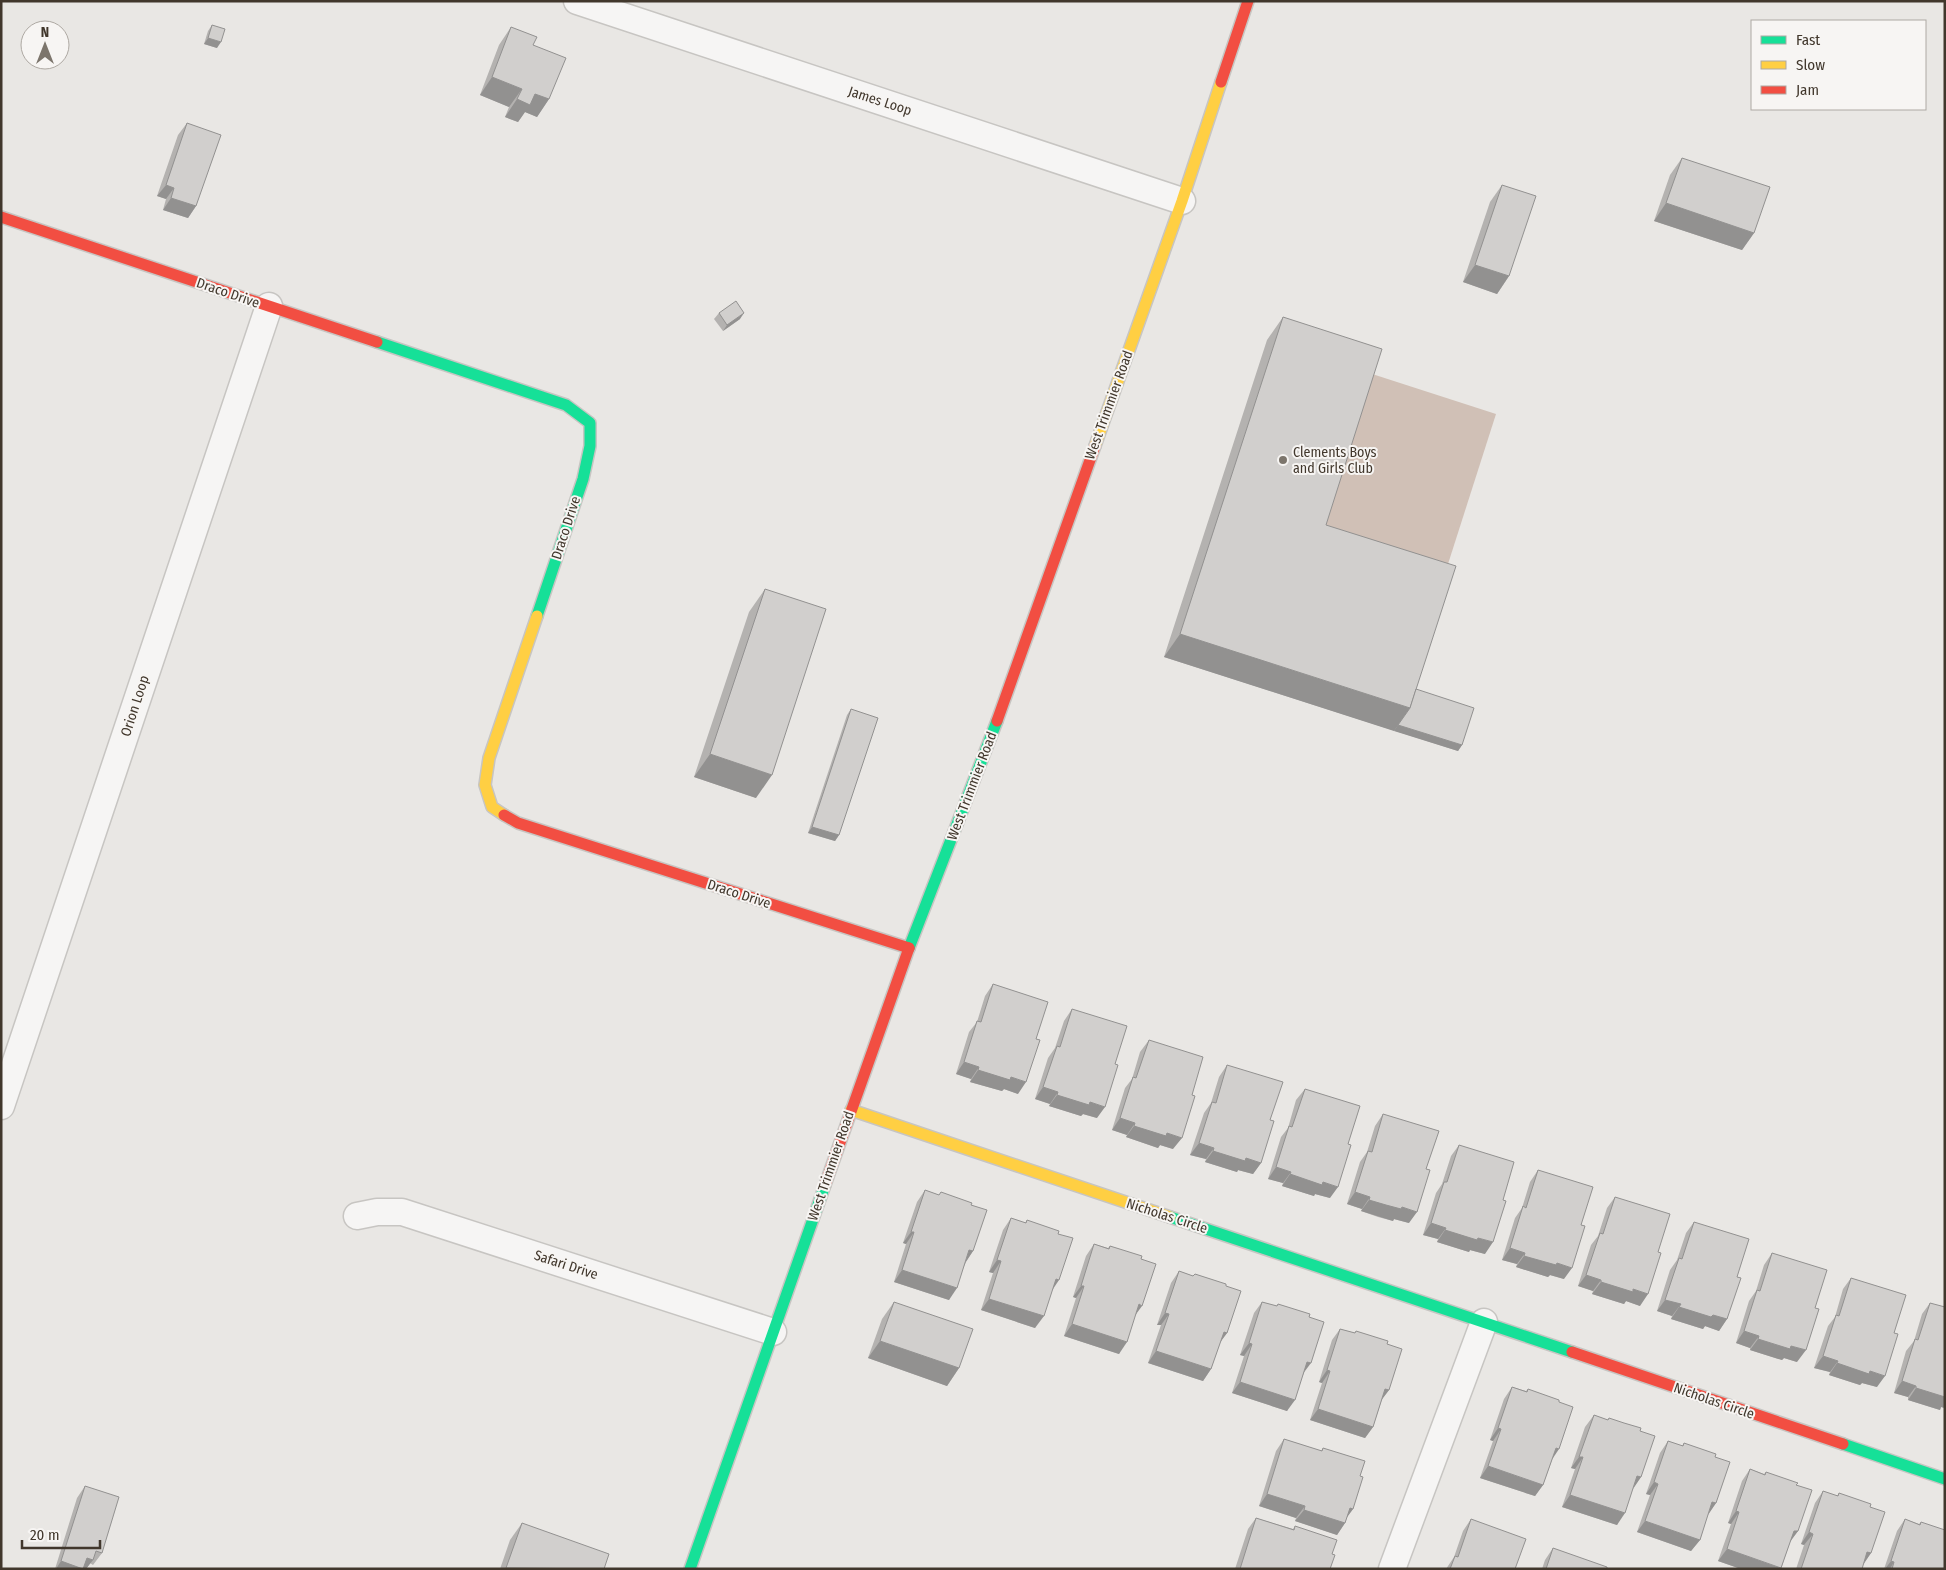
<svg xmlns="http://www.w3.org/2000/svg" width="1946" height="1570" viewBox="0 0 1946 1570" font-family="'Fira Sans Condensed',sans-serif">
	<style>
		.water { fill: #d0c0b6 }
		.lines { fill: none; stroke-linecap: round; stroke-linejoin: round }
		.street-casing { stroke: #c7c5c2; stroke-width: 29 }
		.fast-casing { stroke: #c7c5c2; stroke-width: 14 }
		.slow-casing { stroke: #c7c5c2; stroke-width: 14 }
		.jam-casing { stroke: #c7c5c2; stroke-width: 14 }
		.street { stroke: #f6f5f4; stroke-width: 26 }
		.fast { stroke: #16e098; stroke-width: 11 }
		.slow { stroke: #ffcf43; stroke-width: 11 }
		.jam { stroke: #f24e42; stroke-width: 11 }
		.wall { fill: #b4b2b0 }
		.shaded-wall { fill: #929190 }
		.building { fill: #d1cfcd; stroke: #929190 }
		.poi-dot { fill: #7c756c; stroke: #f7f5f3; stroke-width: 2 }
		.labels { text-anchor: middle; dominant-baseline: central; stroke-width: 4; stroke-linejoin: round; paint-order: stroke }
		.street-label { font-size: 14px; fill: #41372c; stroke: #f7f5f3 }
		.poi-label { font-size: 14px; fill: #41372c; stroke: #f7f5f3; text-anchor: start }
	</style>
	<rect width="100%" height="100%" fill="#e9e7e4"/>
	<!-- water -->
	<path class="water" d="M1366,372L1496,414L1440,589L1310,547Z"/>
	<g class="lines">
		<defs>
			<g id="street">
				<path d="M577,1L1182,201"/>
				<path d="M1,1106L269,306"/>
				<path d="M357,1216L377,1212H402L773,1332"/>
				<path d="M1392,1569L1484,1322"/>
			</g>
			<g id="fast">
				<path d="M377,342L566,405L590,423V446L583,479L537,616"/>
				<path d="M909,948L997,721"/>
				<path d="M1170,1217L1572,1352"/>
				<path d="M1843,1444L1945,1479"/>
				<path d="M690,1569L825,1185"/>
			</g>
			<g id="slow">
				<path d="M1095,446L1182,201L1221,82"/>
				<path d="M504,815L492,807L485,785L489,758L537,616"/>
				<path d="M851,1110L1170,1217"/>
			</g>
			<g id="jam">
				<path d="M1221,82L1248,1"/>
				<path d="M1,217L377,342"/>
				<path d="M997,721L1095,446"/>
				<path d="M504,815L518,823L909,948"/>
				<path d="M825,1185L909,948"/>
				<path d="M1572,1352L1843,1444"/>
			</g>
		</defs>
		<!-- street casing -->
		<use href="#street" class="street-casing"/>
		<!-- fast casing -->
		<use href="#fast" class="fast-casing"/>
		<!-- slow casing -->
		<use href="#slow" class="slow-casing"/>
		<!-- jam casing -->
		<use href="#jam" class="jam-casing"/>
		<!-- street -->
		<use href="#street" class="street"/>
		<!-- fast -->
		<use href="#fast" class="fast"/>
		<!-- slow -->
		<use href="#slow" class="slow"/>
		<!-- jam -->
		<use href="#jam" class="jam"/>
	</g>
	<!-- wall -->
	<g class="wall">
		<path d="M212,25L217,48L204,44L208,31Z"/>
		<path d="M511,27L533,45L549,99L537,117L525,112L518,122L505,117L509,107L480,95L499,45Z"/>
		<path d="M187,123L196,206L188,218L163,210L166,199L157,196L178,135Z"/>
		<path d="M1682,158L1754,233L1742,250L1654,221L1670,175Z"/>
		<path d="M1502,185L1509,276L1497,294L1463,282L1490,202Z"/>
		<path d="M719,313L740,319L723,331L714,319Z"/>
		<path d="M1283,317L1326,525L1416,689L1462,745L1458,751L1164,657L1267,340Z"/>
		<path d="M765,589L756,798L694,777L749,612Z"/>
		<path d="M851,709L839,835L835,841L808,833L847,715Z"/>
		<path d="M993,984L1018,1094L1004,1089L1002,1091L970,1082L971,1079L956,1074L969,1032L977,1022L985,996Z"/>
		<path d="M1072,1009L1097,1118L1083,1114L1081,1116L1049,1106L1050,1104L1035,1099L1048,1058L1055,1048L1064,1021Z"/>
		<path d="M1149,1040L1173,1149L1160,1145L1158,1148L1126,1137L1127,1135L1112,1130L1125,1088L1132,1079L1140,1052Z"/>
		<path d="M1227,1065L1270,1120L1261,1163L1253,1174L1238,1170L1237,1172L1205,1162L1206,1159L1190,1155L1204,1113L1211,1103L1219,1077Z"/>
		<path d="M1305,1089L1330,1198L1315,1194L1314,1196L1282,1186L1283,1183L1268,1179L1281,1137L1288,1128L1296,1100Z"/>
		<path d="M1383,1114L1409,1223L1394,1219L1393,1221L1378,1217L1361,1211L1362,1209L1347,1204L1360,1162L1367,1152L1375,1126Z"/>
		<path d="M1459,1145L1485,1254L1470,1250L1469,1252L1437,1242L1438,1239L1423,1235L1436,1193L1442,1184L1451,1156Z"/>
		<path d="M1538,1170L1564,1279L1550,1275L1548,1277L1516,1267L1517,1264L1502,1260L1515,1218L1522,1208L1530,1182Z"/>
		<path d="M925,1190L939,1195L941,1192L971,1205L973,1251L966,1262L949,1300L894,1282L906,1244L903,1243L917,1202Z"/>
		<path d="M1615,1197L1640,1306L1626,1301L1624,1304L1592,1294L1593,1291L1578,1286L1591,1245L1598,1236L1607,1208Z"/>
		<path d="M1011,1218L1025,1223L1027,1220L1058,1234L1052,1290L1035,1328L981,1310L993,1273L989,1272L1003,1230Z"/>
		<path d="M1694,1222L1737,1277L1727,1319L1719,1331L1705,1326L1703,1329L1671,1319L1672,1316L1657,1311L1670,1270L1677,1260L1686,1233Z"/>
		<path d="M1094,1244L1108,1248L1110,1246L1141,1259L1135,1315L1119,1354L1064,1336L1076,1298L1073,1297L1086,1256Z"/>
		<path d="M1772,1253L1797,1362L1784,1358L1782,1360L1750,1350V1348L1736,1343L1749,1301L1756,1291L1764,1265Z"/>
		<path d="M1179,1271L1193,1276L1195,1274L1226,1286L1227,1333L1220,1342L1211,1369L1203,1381L1148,1363L1161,1325H1157L1171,1283Z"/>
		<path d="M1851,1278L1877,1387L1862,1383L1860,1385L1829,1375L1830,1372L1814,1368L1828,1326L1835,1317L1843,1289Z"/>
		<path d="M894,1302L959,1368L947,1386L868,1358L882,1319Z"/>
		<path d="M1262,1302L1277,1306L1278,1304L1309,1317L1304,1373L1287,1411L1232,1393L1244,1356L1240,1355L1254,1313Z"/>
		<path d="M1930,1303L1945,1408L1941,1407L1940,1410L1908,1400V1397L1894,1393L1906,1351L1914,1341L1922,1314Z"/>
		<path d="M1340,1329L1355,1333L1356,1331L1387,1344L1389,1390L1382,1399L1373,1427L1365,1438L1310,1420L1322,1383L1319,1382L1332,1340Z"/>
		<path d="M1512,1387L1526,1391L1528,1389L1552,1460L1543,1485L1535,1496L1480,1478L1493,1441L1490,1440L1504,1399Z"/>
		<path d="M1594,1415L1608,1420L1609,1418L1640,1431L1641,1477L1633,1488L1617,1525L1562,1507L1575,1469L1571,1468L1585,1427Z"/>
		<path d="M1284,1439L1321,1451L1323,1448L1360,1476L1353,1509L1347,1517L1345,1523L1337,1535L1295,1521L1296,1518L1259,1506L1276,1451Z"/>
		<path d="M1668,1441L1682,1446L1684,1443L1715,1457L1716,1503L1708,1514L1700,1540L1691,1551L1637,1532L1650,1495L1646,1494L1660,1453Z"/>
		<path d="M1750,1469L1764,1474L1766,1472L1796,1485L1798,1531L1790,1542L1781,1569H1741L1718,1561L1731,1524L1728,1523L1742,1481Z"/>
		<path d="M85,1486L102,1553L93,1565L90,1563L86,1569H55L77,1498Z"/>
		<path d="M1823,1491L1837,1496L1839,1493L1870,1507L1871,1553L1863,1564L1862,1569H1796L1804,1545L1801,1544L1815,1503Z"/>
		<path d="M1256,1518L1293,1529L1295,1526L1332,1554L1330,1569H1235L1248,1529Z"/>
		<path d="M1471,1519L1515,1569H1446L1454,1557L1463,1531Z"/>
		<path d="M1905,1519L1919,1524L1921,1522L1945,1569H1884L1897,1531Z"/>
		<path d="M522,1523L604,1569H500L510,1540Z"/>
		<path d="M1553,1548L1607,1569H1542L1545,1560Z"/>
	</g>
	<!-- shaded-wall -->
	<g class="shaded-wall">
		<path d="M208,38L221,42L217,48L204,44Z"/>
		<path d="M492,77L522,89L509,107L480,95Z"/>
		<path d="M535,94L549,99L537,117L525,112L518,122L505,117L517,99Z"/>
		<path d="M166,185L174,188L166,199L157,196Z"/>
		<path d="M171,198L196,206L188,218L163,210Z"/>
		<path d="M1666,203L1754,233L1742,250L1654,221Z"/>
		<path d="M1475,265L1509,276L1497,294L1463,282Z"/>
		<path d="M744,313L740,319L723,331L727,325Z"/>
		<path d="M1180,634L1410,708L1394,731L1164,657Z"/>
		<path d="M1398,725L1462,745L1458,751L1394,731Z"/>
		<path d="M710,754L772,775L756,798L694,777Z"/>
		<path d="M812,827L839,835L835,841L808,833Z"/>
		<path d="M964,1062L979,1067L971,1079L956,1074Z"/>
		<path d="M978,1070L1011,1077L1026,1082L1018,1094L1004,1089L1002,1091L970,1082Z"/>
		<path d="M1043,1087L1058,1092L1050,1104L1035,1099Z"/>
		<path d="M1057,1095L1090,1102L1105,1107L1097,1118L1083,1114L1081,1116L1049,1106Z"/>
		<path d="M1120,1118L1135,1123L1127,1135L1112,1130Z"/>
		<path d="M1134,1126L1167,1133L1182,1138L1173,1149L1160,1145L1158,1148L1126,1137Z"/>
		<path d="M1199,1143L1214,1148L1206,1159L1190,1155Z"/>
		<path d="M1213,1151L1246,1158L1261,1163L1253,1174L1238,1170L1237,1172L1205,1162Z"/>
		<path d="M1276,1167L1291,1172L1283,1183L1268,1179Z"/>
		<path d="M1290,1174L1323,1182L1338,1187L1330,1198L1315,1194L1314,1196L1282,1186Z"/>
		<path d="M1355,1192L1370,1197L1362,1209L1347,1204Z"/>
		<path d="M1369,1200L1402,1207L1417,1212L1409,1223L1394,1219L1393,1221L1361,1211Z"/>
		<path d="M1431,1223L1446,1228L1438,1239L1423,1235Z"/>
		<path d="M1445,1230L1478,1238L1493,1242L1485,1254L1470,1250L1469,1252L1437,1242Z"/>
		<path d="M911,1232H914L906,1244L903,1243Z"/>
		<path d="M1510,1248L1525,1253L1517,1264L1502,1260Z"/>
		<path d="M969,1250L973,1251L965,1263Z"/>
		<path d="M1524,1256L1557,1263L1572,1268L1564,1279L1550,1275L1548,1277L1516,1267Z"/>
		<path d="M997,1260L1001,1261L993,1273L989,1272Z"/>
		<path d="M902,1270L957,1288L949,1300L894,1282Z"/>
		<path d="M1586,1275L1601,1280L1593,1291L1578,1286Z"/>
		<path d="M1056,1279L1059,1280L1051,1292Z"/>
		<path d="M1601,1282L1633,1289L1648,1294L1640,1306L1626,1301L1624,1304L1592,1294Z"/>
		<path d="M1081,1286H1084L1076,1298L1073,1297Z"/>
		<path d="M989,1299L1044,1316L1035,1328L981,1310Z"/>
		<path d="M1665,1300L1681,1304L1672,1316L1657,1311Z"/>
		<path d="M1139,1304L1142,1306L1134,1317Z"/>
		<path d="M1679,1307L1713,1315L1727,1319L1719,1331L1705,1326L1703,1329L1671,1319Z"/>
		<path d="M1165,1313L1169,1314L1161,1325H1157Z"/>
		<path d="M1072,1324L1127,1342L1119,1354L1064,1336Z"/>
		<path d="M1744,1331L1759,1336L1750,1348L1736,1343Z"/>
		<path d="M1224,1332L1227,1333L1219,1344Z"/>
		<path d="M1758,1339L1791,1346L1806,1350L1797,1362L1784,1358L1782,1360L1750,1350Z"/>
		<path d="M880,1341L959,1368L947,1386L868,1358Z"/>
		<path d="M1249,1343L1252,1344L1244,1356L1240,1355Z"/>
		<path d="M1156,1351L1211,1369L1203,1381L1148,1363Z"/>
		<path d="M1823,1356L1838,1361L1830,1372L1814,1368Z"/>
		<path d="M1307,1362L1311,1363L1302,1375Z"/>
		<path d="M1837,1363L1870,1371L1885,1376L1877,1387L1862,1383L1860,1385L1829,1375Z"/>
		<path d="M1327,1370L1330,1371L1322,1383L1319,1382Z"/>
		<path d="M1902,1381L1916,1386L1908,1397L1894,1393Z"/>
		<path d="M1240,1382L1295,1400L1287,1411L1232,1393Z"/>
		<path d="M1916,1388L1945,1397V1408L1941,1407L1940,1410L1908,1400Z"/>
		<path d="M1385,1389L1389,1390L1380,1402Z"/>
		<path d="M1318,1409L1373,1427L1365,1438L1310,1420Z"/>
		<path d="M1498,1428L1501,1429L1493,1441L1490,1440Z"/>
		<path d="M1556,1448L1559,1449L1551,1461Z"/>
		<path d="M1579,1457H1583L1575,1469L1571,1468Z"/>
		<path d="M1488,1466L1543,1485L1535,1496L1480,1478Z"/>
		<path d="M1637,1476L1641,1477L1633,1489Z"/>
		<path d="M1654,1482L1658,1484L1650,1495L1646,1494Z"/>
		<path d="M1267,1494L1305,1506L1296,1518L1259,1506Z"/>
		<path d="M1570,1495L1625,1513L1617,1525L1562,1507Z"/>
		<path d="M1712,1502L1716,1503L1708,1515Z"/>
		<path d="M1350,1508L1353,1509L1345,1520Z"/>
		<path d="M1304,1510L1345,1523L1337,1535L1295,1521Z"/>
		<path d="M1736,1511L1739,1512L1731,1524L1728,1523Z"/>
		<path d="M1645,1521L1700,1540L1691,1551L1637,1532Z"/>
		<path d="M1794,1531H1798L1789,1543Z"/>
		<path d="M1809,1532L1813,1534L1804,1545L1801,1544Z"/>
		<path d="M1727,1549L1781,1568V1569H1741L1718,1561Z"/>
		<path d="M1867,1552L1871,1553L1863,1565Z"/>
		<path d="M87,1558L93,1560L86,1569H56L61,1561Z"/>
		<path d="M1891,1561L1894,1562L1890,1569H1885Z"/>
	</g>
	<!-- building -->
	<g class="building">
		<path d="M212,25L225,29L221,42L208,38Z"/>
		<path d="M511,27L537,37L533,45L566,58L549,99L535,94L530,105L517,99L522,89L492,77Z"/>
		<path d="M187,123L221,135L196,206L171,198L174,188L166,185Z"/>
		<path d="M1682,158L1770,187L1754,233L1666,203Z"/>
		<path d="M1502,185L1536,196L1509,276L1475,265Z"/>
		<path d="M736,301L744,313L727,325L719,313Z"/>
		<path d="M1283,317L1382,349L1326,525L1456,566L1410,708L1180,634Z"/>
		<path d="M765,589L826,609L772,775L710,754Z"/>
		<path d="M1416,689L1474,708L1462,745L1398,725L1410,708Z"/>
		<path d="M851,709L878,718L839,835L812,827Z"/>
		<path d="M993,984L1048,1002L1036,1039L1040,1040L1026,1082L1011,1077L1010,1080L978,1070L979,1067L964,1062L977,1021L981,1022Z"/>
		<path d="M1072,1009L1127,1026L1115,1064L1118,1065L1105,1107L1090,1102L1089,1105L1057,1095L1058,1092L1043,1087L1057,1046L1060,1047Z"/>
		<path d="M1149,1040L1203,1057L1192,1095L1195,1096L1182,1138L1167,1133L1166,1136L1134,1126L1135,1123L1120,1118L1133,1077L1136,1078Z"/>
		<path d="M1227,1065L1283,1082L1270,1120L1274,1121L1261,1163L1246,1158L1245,1161L1213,1151L1214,1148L1199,1143L1212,1102L1216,1103Z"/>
		<path d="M1305,1089L1360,1106L1348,1144L1351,1145L1338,1187L1323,1182L1322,1185L1290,1174L1291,1172L1276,1167L1289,1126L1292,1127Z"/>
		<path d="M1383,1114L1439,1131L1426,1169L1430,1170L1417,1212L1402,1207L1401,1209L1386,1205L1369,1200L1370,1197L1355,1192L1368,1151L1372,1152Z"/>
		<path d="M1459,1145L1514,1162L1503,1200L1506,1201L1493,1242L1478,1238L1477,1240L1445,1230L1446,1228L1431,1223L1444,1182H1447Z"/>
		<path d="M1538,1170L1593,1187L1581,1225L1585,1226L1572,1268L1557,1263L1556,1265L1524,1256L1525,1253L1510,1248L1523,1206L1526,1208Z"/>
		<path d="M925,1190L939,1195L941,1192L972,1203L971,1205L987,1210L973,1251L969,1250L957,1288L902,1270L914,1232H911Z"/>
		<path d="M1615,1197L1670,1214L1658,1252L1661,1253L1648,1294L1633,1289V1292L1601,1282V1280L1586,1275L1600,1233L1603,1234Z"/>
		<path d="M1011,1218L1026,1223L1027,1220L1059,1231L1058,1234L1073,1238L1059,1280L1056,1279L1044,1316L989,1299L1001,1261L997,1260Z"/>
		<path d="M1694,1222L1749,1239L1737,1277L1741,1278L1727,1319L1713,1315L1711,1317L1679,1307L1681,1304L1665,1300L1679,1258L1682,1259Z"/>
		<path d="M1094,1244L1109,1249L1110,1246L1142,1256L1141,1259L1156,1264L1142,1306L1139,1304L1127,1342L1072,1324L1084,1286H1081Z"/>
		<path d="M1772,1253L1827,1270L1815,1308L1819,1309L1806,1350L1791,1346L1790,1349L1758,1339L1759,1336L1744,1331L1757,1290L1760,1291Z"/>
		<path d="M1179,1271L1193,1276L1195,1274L1226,1284V1286L1241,1291L1227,1333L1224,1332L1211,1369L1156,1351L1169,1314L1165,1313Z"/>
		<path d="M1851,1278L1906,1295L1894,1333L1898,1334L1885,1376L1870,1371L1869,1374L1837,1363L1838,1361L1823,1356L1836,1315L1839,1316Z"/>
		<path d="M894,1302L973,1329L959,1368L880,1341Z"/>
		<path d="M1262,1302L1277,1306L1278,1304L1310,1314L1309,1317L1324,1322L1311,1363L1307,1362L1295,1400L1240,1382L1252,1344L1249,1343Z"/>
		<path d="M1930,1303L1945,1307V1397L1916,1388V1386L1902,1381L1915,1339L1918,1340Z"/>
		<path d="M1340,1329L1355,1333L1356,1331L1388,1341L1387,1344L1402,1349L1389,1390L1385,1389L1373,1427L1318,1409L1330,1371L1327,1370Z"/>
		<path d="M1512,1387L1527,1392L1528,1389L1559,1400V1402L1573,1407L1559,1449L1556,1448L1543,1485L1488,1466L1501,1429L1498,1428Z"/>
		<path d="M1594,1415L1608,1420L1609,1418L1624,1423L1641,1428L1640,1431L1655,1436L1641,1477L1637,1476L1625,1513L1570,1495L1583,1457H1579Z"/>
		<path d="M1284,1439L1322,1451L1323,1448L1365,1461L1360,1476L1363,1477L1353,1509L1350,1508L1345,1523L1304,1510L1305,1506L1267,1494Z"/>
		<path d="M1668,1441L1683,1446L1684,1443L1716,1454L1715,1457L1730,1462L1716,1503L1712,1502L1700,1540L1645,1521L1658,1484L1654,1482Z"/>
		<path d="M1750,1469L1765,1475L1766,1472L1798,1483L1796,1485L1812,1490L1798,1531H1794L1781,1568L1727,1549L1739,1512L1736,1511Z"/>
		<path d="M85,1486L119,1497L102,1553L96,1551L93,1560L87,1558L83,1569L61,1561Z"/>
		<path d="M1823,1491L1838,1496L1839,1493L1871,1504L1870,1507L1885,1512L1871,1553L1867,1552L1862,1569H1801L1813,1534L1809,1532Z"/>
		<path d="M1256,1518L1294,1530L1295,1526L1337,1540L1332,1554L1335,1555L1330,1569H1240Z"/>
		<path d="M1471,1519L1526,1539L1515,1569H1450L1455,1556L1458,1557Z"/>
		<path d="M1905,1519L1920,1525L1921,1522L1945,1530V1569H1892L1894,1562L1891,1561Z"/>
		<path d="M522,1523L609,1554L604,1569L506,1568Z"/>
		<path d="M1553,1548L1607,1567V1569H1546Z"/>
	</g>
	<!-- markers -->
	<circle class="poi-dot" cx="1283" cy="460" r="5"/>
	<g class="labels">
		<!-- street labels -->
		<g class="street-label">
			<text transform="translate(880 101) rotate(18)">James Loop</text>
			<text transform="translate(228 293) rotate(19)">Draco Drive</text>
			<text transform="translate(1109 405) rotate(-70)">West Trimmier Road</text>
			<text transform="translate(566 528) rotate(-72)">Draco Drive</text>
			<text transform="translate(135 706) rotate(-72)">Orion Loop</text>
			<text transform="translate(972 786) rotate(-69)">West Trimmier Road</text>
			<text transform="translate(739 894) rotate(18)">Draco Drive</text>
			<text transform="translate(831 1166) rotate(-71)">West Trimmier Road</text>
			<text transform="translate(1167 1216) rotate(18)">Nicholas Circle</text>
			<text transform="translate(566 1265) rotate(18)">Safari Drive</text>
			<text transform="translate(1714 1401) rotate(19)">Nicholas Circle</text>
		</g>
		<!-- poi labels -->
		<g class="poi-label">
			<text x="1293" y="452">Clements Boys<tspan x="1293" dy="16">and Girls Club</tspan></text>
		</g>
	</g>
	<!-- border -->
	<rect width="1946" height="1570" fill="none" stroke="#41372c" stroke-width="5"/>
	<!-- legend -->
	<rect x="1751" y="20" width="175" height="90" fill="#f7f5f3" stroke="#aea9a3"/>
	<rect x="1761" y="36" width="25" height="8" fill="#16e098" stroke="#aea9a3"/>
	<text x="1796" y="45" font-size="15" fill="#41372c">Fast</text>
	<rect x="1761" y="61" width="25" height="8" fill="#ffcf43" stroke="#aea9a3"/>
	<text x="1796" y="70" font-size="15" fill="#41372c">Slow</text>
	<rect x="1761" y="86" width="25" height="8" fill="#f24e42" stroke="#aea9a3"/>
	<text x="1796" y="95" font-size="15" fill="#41372c">Jam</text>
	<!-- north arrow -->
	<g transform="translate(45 45)"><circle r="24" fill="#f7f5f3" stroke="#aea9a3"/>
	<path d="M0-4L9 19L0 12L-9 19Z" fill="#7c756c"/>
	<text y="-8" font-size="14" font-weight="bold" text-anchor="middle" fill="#41372c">N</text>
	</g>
	<!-- scale -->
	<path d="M22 1540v8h78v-8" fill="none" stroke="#41372c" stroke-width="2.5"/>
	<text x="30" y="1540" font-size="15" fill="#41372c" stroke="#f7f5f3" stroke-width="4" paint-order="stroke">20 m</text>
</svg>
